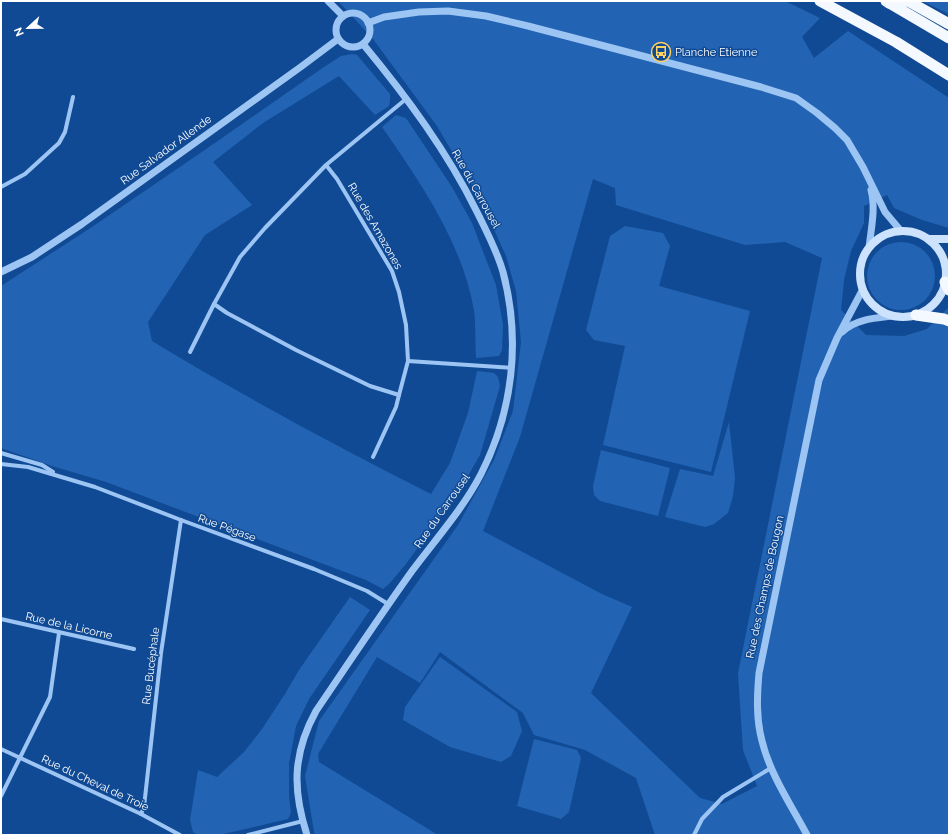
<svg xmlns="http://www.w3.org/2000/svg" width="950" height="836" viewBox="0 0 950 836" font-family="Raleway,sans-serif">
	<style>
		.green { fill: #2264b3; fill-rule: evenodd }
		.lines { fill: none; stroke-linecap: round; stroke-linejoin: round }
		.minor { stroke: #9dc5f4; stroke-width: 4 }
		.tertiary { stroke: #9dc5f4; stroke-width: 7 }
		.secondary { stroke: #cde2fd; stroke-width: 8 }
		.trunk { stroke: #f4f8ff; stroke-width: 11 }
		.labels { text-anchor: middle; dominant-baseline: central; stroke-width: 3; stroke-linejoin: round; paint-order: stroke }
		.poi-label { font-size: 11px; fill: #fff; stroke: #104a94; text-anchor: start }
		.street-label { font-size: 11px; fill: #fff; stroke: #104a94 }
	</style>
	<rect width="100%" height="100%" fill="#104a94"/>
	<!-- green -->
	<g class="green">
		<path d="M338,1H785L820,18L802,37L814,58L848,31L949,98V228L922,220L894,208L887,195L864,206V223L851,251L844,280L841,310L866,335L904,336L927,329L949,307V835H655L636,778L585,750L534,735L523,713L440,652L420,683L377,657L318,754L319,762L438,835H315L314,832L305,776L319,721L458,525L494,460L513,411L521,342L516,291L506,256L481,201L437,126L373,39ZM593,179L615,188L616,205L745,245L785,242L822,258L738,673L743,750L757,786L722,804L700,798L591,693L632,607L602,594L483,531L520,437Z"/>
		<path d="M924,1H949V14L924,2Z"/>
		<path d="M352,54L357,55L390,94V100L389,106L375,115L339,76L263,123L213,162L252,205L205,235L148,322L152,341C243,396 336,446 431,494L450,463L468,413L477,371L494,373L498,377L500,386L480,455L461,488L406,564L389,584L383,589L366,580L106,482L52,466L1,448V286L92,227L212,145L321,69L341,56Z"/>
		<path d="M396,115L406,118L452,187L472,223L496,285L503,325L502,350L499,356L476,358C475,342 476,325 474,310C462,242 420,182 382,127Z"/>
		<path d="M625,226L663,233L670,246L659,286L750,311L711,472L603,445L625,346L594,340L586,330L610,236Z"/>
		<circle cx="901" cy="276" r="34"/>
		<path d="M729,422L735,478L733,496L728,513L714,524L705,527L665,517L680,469L713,476Z"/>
		<path d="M601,450L670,468L658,516L600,501L594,495L593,486Z"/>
		<path d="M350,597L370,610L309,699L296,726L289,763V797L291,813L288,819L219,835H198L193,832L190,820L198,770L217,777L244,752L262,729L285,694L299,670Z"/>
		<path d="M440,657L517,712L522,731L511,756L501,762L450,747L403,720L405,707Z"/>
		<path d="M534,739L577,750L581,758L569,812L561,819L517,806Z"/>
	</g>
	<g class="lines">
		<!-- minor -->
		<g class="minor">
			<path d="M326,165L337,179L392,271L399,292L406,325L408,361L399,395L370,386L296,350L227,313L214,304L240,257L265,228L326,165L406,99"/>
			<path d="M1,187L25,174L59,143L65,132L73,97"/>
			<path d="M190,352L214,304"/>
			<path d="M408,361L512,368"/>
			<path d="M1,453L42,465L53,472"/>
			<path d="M373,457L396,407L399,395"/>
			<path d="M1,464L28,467L95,487L181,520L314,569L367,591L388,604"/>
			<path d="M1,619L134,649"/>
			<path d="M1,749L141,814L180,835"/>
			<path d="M1,796L50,697L59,633"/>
			<path d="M141,814L144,807L161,653L181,520"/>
			<path d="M248,835L303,821"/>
			<path d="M694,835L702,819L723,797L771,768"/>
		</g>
		<!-- tertiary -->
		<g class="tertiary">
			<path d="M328,1L343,16"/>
			<circle cx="353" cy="30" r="17"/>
			<path d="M368,23L384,17L419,12L448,11L486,16L528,26L719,76L761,87L796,98L817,113L835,128L847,140L863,167L885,212L901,231"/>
			<path d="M869,248C871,229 876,208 871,190"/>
			<path d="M1,272L32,257L82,224L302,66L338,39"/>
			<path d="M842,332C855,319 876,318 893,316"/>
			<path d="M307,835C292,789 293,753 316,711C348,664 379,617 412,571C435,540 463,509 481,474C513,411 521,340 503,272C497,251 487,232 477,212C447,151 406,96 363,44"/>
			<path d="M807,835C791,805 770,774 762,741C756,719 757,696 759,673L819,380L837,338L863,289"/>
		</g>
		<!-- secondary -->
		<g class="secondary">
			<circle cx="903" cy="274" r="43"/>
			<path d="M929,239H949"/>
		</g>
		<!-- trunk -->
		<g class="trunk">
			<path d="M820,1L896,42L949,75"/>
			<path d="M886,1L949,38"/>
			<path d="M889,3L908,1L949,24"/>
			<path d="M945,282L949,290"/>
			<path d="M916,315L944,319L949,321"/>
		</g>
	</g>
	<!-- icons -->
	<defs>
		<symbol id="bus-ring" viewBox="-11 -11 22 22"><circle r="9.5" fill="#104a94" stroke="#ffd160" stroke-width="1.5"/><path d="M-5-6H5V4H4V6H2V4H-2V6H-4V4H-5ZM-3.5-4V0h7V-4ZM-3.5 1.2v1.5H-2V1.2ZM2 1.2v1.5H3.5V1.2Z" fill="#ffd160"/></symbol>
	</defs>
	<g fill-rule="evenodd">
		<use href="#bus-ring" x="650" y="41" width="22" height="22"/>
	</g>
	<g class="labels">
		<!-- poi labels -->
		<g class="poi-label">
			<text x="675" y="52">Planche Etienne</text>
		</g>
		<!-- street labels -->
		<g class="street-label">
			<text transform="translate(166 150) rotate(-36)">Rue Salvador Allende</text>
			<text transform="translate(476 189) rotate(61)">Rue du Carrousel</text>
			<text transform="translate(375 226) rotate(60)">Rue des Amazones</text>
			<text transform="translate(442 511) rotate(-55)">Rue du Carrousel</text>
			<text transform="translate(227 528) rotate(20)">Rue Pégase</text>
			<text transform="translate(765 587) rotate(-78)">Rue des Champs de Bougon</text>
			<text transform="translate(69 626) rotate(13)">Rue de la Licorne</text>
			<text transform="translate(151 666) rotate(-83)">Rue Bucéphale</text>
			<text transform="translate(95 783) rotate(25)">Rue du Cheval de Troie</text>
		</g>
	</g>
	<!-- border -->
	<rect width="950" height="836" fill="none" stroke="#ffffff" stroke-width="4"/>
	<!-- north arrow -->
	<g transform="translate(28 28) rotate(248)" stroke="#104a94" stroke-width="3" paint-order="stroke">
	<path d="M0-3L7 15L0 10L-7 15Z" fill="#ffffff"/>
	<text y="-6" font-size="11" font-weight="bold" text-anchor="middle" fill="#ffffff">N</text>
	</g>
</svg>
